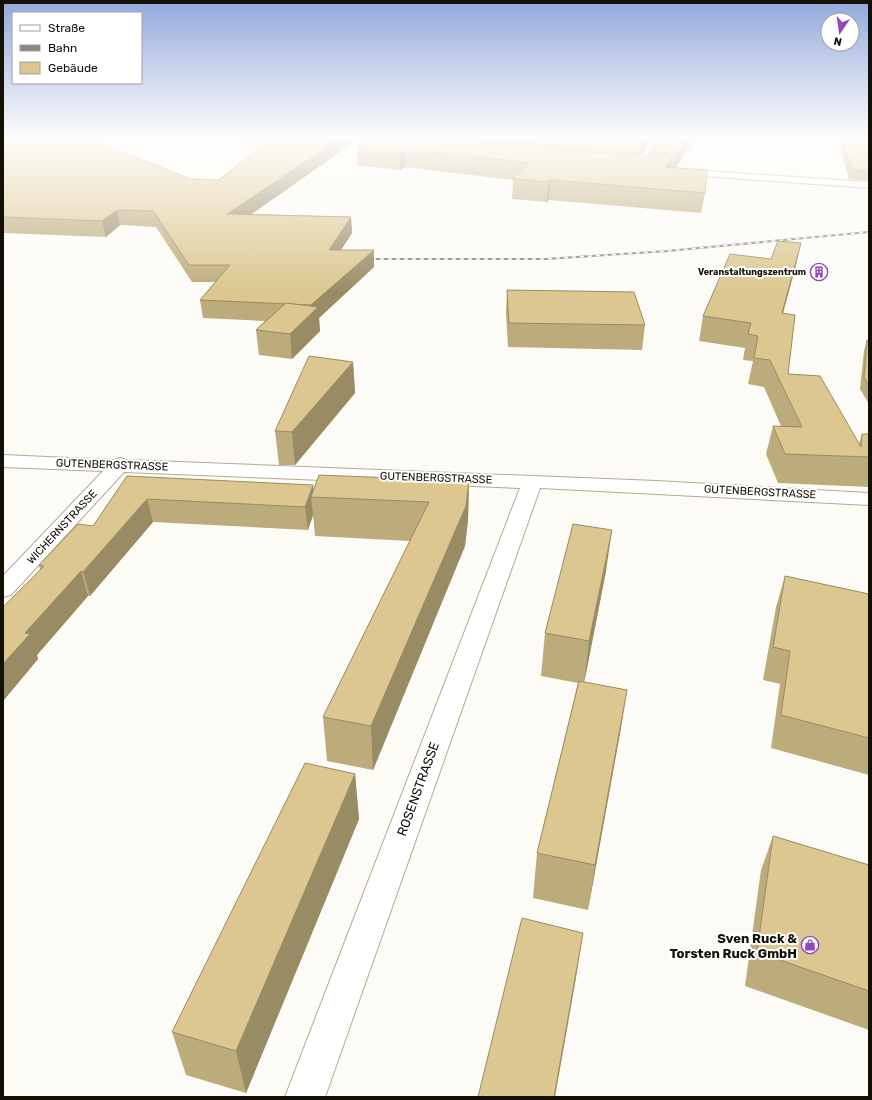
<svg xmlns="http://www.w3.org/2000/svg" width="872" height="1100" viewBox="0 0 872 1100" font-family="Rubik,sans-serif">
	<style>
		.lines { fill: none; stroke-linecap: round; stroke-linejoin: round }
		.minor-casing { stroke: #b3aa8f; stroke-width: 2 }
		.minor { fill: #fff; fill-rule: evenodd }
		.rail-casing { stroke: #89867f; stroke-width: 2 }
		.rail { stroke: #fff; stroke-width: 1.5; stroke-dasharray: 4; stroke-linecap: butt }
		.wall { fill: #bcab7b }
		.shaded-wall { fill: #998b64 }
		.building { fill: #dbc78f; stroke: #998b64 }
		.labels { text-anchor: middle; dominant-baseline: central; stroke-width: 4; stroke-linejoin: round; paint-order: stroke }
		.far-poi-label { font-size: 9px; font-weight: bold; fill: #131006; stroke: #fff; text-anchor: end }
		.street-label { font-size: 11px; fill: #131006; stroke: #fff }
		.near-street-label { font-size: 13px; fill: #131006; stroke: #fff }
		.near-poi-label { font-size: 13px; font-weight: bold; fill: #131006; stroke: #fff; text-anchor: end }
	</style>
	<rect width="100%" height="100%" fill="#fdfbf6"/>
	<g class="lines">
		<defs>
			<g id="minor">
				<path d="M326,138H349L392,142L396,145L392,148L330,141Z"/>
				<path d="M656,138H664L656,147L642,171H636L634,169L648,146Z"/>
				<path d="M677,169L869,182V188L674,174L672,172Z"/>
				<path d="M3,455L114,460L120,458L127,460L656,481L869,493V505L540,488L325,1097H285L520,488L124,472L11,595L3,597V576L103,471L3,467Z"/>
			</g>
		</defs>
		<!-- minor casing -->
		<use href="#minor" class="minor-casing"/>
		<!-- minor -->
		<use href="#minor" class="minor"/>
		<defs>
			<path id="rail" d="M364,259H546L667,251L869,232"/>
		</defs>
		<!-- rail casing -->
		<use href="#rail" class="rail-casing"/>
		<!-- rail -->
		<use href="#rail" class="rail"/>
	</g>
	<!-- wall -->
	<g class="wall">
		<path d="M3,138L190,179L219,180L264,144L215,138H361H350V145L251,214L351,217L352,233L341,250L374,267L319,318L320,331L292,359L259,355L256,330L265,321L203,318L200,300L215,282H192L156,227L120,225L106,237L3,233Z"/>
		<path d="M143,138H160L155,139Z"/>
		<path d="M364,138H654L647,145L641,156H649V152L658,138H695L675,168L671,167V168L705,193L701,213L549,200L547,202L512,199L513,180L406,167L400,170L357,165V147Z"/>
		<path d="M838,138H869V181L849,179Z"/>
		<path d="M801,243L796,265L783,313L788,374L859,444L862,434H869V487L778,483L766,454L773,426H781L764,387L748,384L753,361L743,360L745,348L699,341L703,316L771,259Z"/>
		<path d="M507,290L645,325L642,350L508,347L506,313Z"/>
		<path d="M867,340H869V404L860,389L864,351Z"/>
		<path d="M353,362L355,393L295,465H279L275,431Z"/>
		<path d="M127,476L314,490L469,481L468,520L465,546L373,770L327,761L323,717L410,541L315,536L313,515L308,530L153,522L90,596H88L37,655L38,659L3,701L40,570L39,565L93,526Z"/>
		<path d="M606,571L584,682L627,690L588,910L533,898L537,853L578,683L541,676L545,633Z"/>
		<path d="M785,576L869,594V775L771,748L780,684L763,680L776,607Z"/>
		<path d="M355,774L359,819L246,1093L186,1075L172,1032Z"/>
		<path d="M773,836L869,865V1030L745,986L761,870Z"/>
	</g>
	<!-- shaded-wall -->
	<g class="shaded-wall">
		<path d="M341,138H350V145L229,230L227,214Z"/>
		<path d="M645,138H654L647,145L635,165L637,152Z"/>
		<path d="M688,138H695L675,168L677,154Z"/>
		<path d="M406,149V167L400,170L399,152Z"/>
		<path d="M672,157L670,176L665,167Z"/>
		<path d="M550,180L549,200L547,202L548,182Z"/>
		<path d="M117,210L120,225L106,237L102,221Z"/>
		<path d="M351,217L352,233L330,267L329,250Z"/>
		<path d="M801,243L796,265L776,338L782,313Z"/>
		<path d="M374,250V267L319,318L320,331L292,359L290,334L312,313L311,305Z"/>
		<path d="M353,362L355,393L295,465L292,432Z"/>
		<path d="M469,481L468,520L465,546L373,770L371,726Z"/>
		<path d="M313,485L315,497H311L313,515L308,530L305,507Z"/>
		<path d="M147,499L153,522L90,596L83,572Z"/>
		<path d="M612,530L606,571L584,684L589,641Z"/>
		<path d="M81,571L88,596L37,655L38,659L3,701V664L25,633Z"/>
		<path d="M627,690L620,734L588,910L595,865Z"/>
		<path d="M355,774L359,819L246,1093L236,1051Z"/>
		<path d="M583,933L576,978L555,1097H554Z"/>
	</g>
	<!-- building -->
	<g class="building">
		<path d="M3,138H88L190,179L219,180L271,138H341L227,214L351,217L329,250H374L311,305L200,300L230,265H189L153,211L117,210L102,221L3,217Z"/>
		<path d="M364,138H442L570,151L672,157L665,167L707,170L705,193L550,180L548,182L513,179L529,163L406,149L399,152L357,147Z"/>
		<path d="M477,138H645L637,152L570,147Z"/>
		<path d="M658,138H688L677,154L649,152Z"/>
		<path d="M842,138H869V171L852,170Z"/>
		<path d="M778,241L801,243L782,313L795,315L788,374L820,376L861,447L862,434H869V457L785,454L773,426L802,427L770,360L754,358L758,336L748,334L751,323L703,316L730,254L771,259Z"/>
		<path d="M507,290L634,292L645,325L509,323Z"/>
		<path d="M286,303L318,307L290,334L256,330Z"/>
		<path d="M867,340H869V386L864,377Z"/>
		<path d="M309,356L353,362L292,432L275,431Z"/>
		<path d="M319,475L469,481L466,506L371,726L323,717L429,502L311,497Z"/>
		<path d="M127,476L313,485L305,507L147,499L83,572L81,571L25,633L30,634L3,664V607L44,566L39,565L78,524L93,526Z"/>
		<path d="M573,524L612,530L589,641L545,633Z"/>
		<path d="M785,576L869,594V738L781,715L790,651L773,647Z"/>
		<path d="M579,681L627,690L595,865L537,853Z"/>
		<path d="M305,763L355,774L236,1051L172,1032Z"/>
		<path d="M773,836L869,865V991L757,952Z"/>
		<path d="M522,918L583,933L554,1097H478Z"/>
	</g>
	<!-- sky -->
	<linearGradient id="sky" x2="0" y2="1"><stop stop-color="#93a9dc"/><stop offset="0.47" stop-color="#fefdfb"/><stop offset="1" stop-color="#fefdfb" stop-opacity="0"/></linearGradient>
	<rect width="872" height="292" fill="url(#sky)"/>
	<!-- icons -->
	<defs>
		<symbol id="building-ring" viewBox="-11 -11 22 22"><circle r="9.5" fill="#fff" stroke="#8f47b9" stroke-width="1.5"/><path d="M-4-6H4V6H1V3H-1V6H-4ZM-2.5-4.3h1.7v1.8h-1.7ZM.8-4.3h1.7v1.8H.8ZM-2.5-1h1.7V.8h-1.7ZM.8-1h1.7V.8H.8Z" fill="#8f47b9"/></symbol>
		<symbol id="shop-ring" viewBox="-11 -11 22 22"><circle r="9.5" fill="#fff" stroke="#8f47b9" stroke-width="1.5"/><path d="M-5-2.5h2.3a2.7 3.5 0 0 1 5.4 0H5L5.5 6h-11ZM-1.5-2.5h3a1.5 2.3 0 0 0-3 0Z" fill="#8f47b9"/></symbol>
	</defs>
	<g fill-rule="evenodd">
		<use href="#building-ring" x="809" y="262" width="20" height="20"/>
		<use href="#shop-ring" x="800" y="935" width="20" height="20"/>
	</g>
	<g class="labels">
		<!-- far-poi labels -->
		<g class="far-poi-label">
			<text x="806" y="272">Veranstaltungszentrum</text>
		</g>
		<!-- street labels -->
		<g class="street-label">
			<text transform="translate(112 465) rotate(2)">GUTENBERGSTRASSE</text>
			<text transform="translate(436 478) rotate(2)">GUTENBERGSTRASSE</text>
			<text transform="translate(760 492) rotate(3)">GUTENBERGSTRASSE</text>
			<text transform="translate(62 527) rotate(-47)">WICHERNSTRASSE</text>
		</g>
		<!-- near-street labels -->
		<g class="near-street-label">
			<text transform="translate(418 789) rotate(-70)">ROSENSTRASSE</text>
		</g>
		<!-- near-poi labels -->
		<g class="near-poi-label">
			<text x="797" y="938">Sven Ruck &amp;<tspan x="797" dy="15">Torsten Ruck GmbH</tspan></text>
		</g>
	</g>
	<!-- border -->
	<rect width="872" height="1100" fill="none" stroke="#131006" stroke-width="8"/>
	<!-- legend -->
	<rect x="12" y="12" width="130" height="72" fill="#ffffff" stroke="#a19f9b"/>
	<rect x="20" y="25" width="20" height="6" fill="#ffffff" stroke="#a19f9b"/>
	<text x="48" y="32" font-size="12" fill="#131006">Straße</text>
	<rect x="20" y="45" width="20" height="6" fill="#89867f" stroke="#a19f9b"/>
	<text x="48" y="52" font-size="12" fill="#131006">Bahn</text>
	<rect x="20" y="62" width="20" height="12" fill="#dbc78f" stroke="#a19f9b"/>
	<text x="48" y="72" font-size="12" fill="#131006">Gebäude</text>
	<!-- north arrow -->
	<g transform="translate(840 32) rotate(193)"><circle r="19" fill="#ffffff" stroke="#a19f9b"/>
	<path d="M0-3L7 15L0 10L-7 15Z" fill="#8f47b9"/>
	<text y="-6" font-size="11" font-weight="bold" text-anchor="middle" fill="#131006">N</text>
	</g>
</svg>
